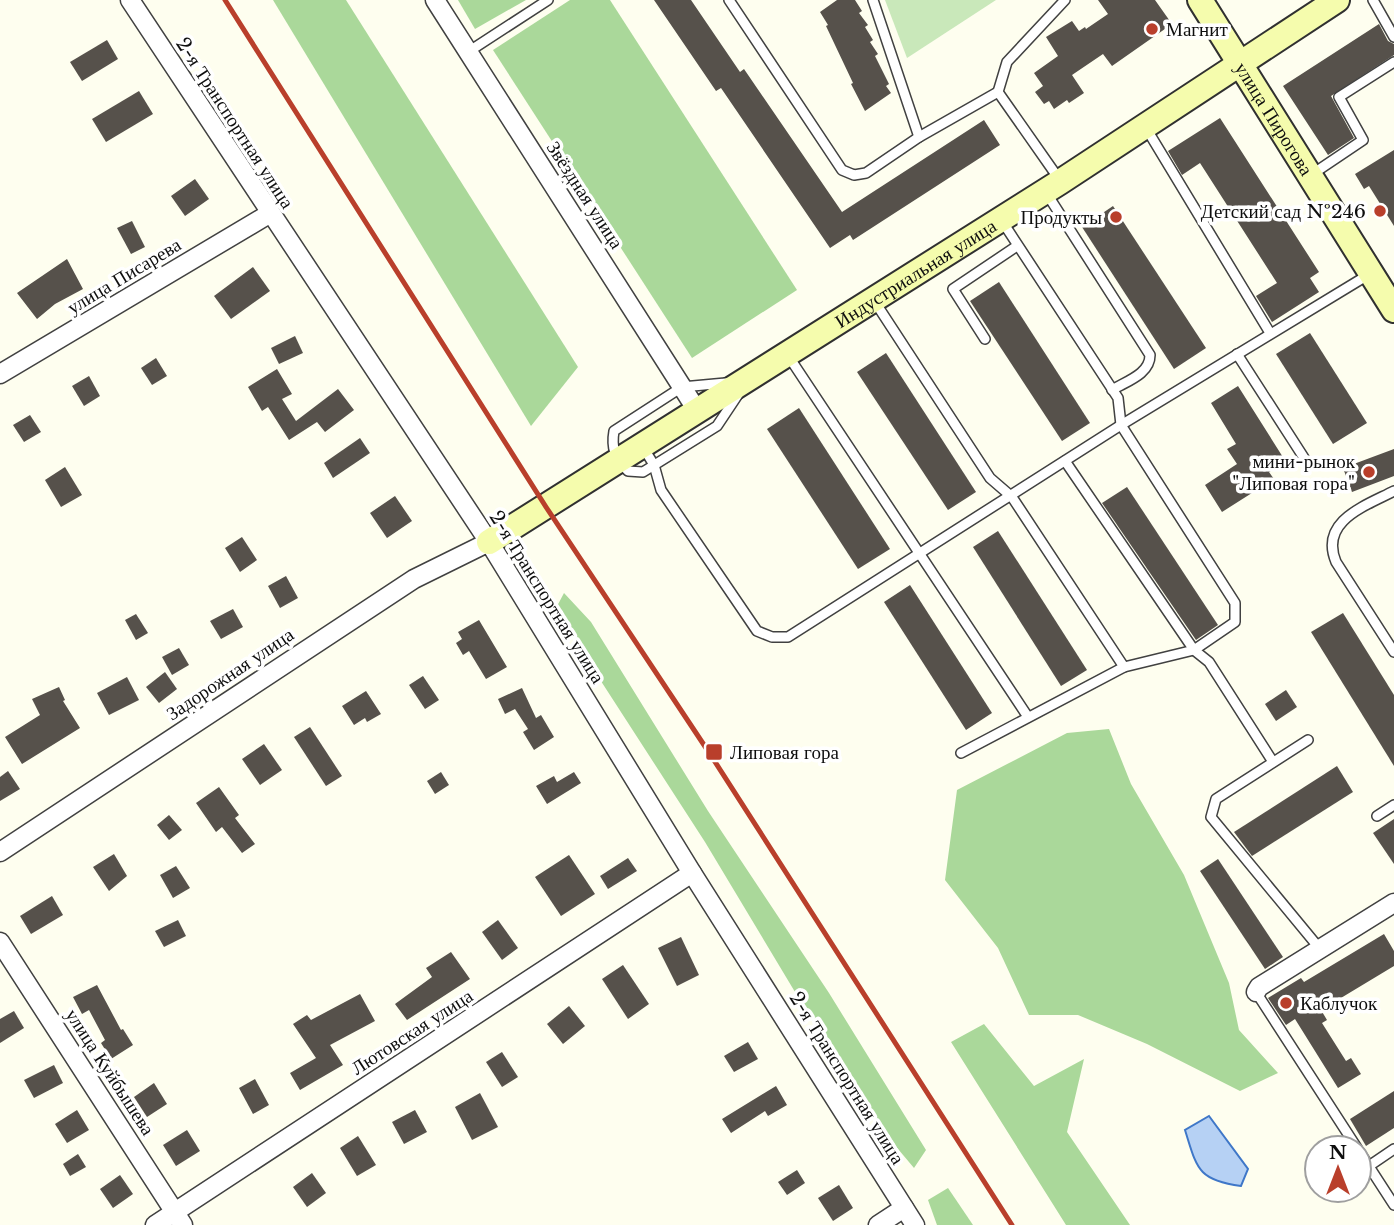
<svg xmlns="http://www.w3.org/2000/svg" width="1394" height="1225" viewBox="0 0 1394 1225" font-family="'Libre Baskerville',serif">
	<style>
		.green { fill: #c9e8ba }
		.forest { fill: #aad89a }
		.water { fill: #b6d1f4; stroke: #3f77c8; stroke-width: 2 }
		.building { fill: #56514b }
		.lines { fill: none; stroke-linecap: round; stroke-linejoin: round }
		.lane-casing { stroke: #414141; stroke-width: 12 }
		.street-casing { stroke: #414141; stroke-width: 21 }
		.secondary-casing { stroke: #303030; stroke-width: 28 }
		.lane { stroke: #fff; stroke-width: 9 }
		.street { stroke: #fff; stroke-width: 18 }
		.secondary { stroke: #f5fcad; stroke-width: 24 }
		.rail { stroke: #b93f2b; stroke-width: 5 }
		.poi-dot { fill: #b93f2b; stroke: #fff; stroke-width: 2.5 }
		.labels { text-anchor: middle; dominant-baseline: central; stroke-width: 7; stroke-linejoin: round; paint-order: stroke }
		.poi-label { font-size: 19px; fill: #0e0e0e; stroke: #fff; text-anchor: start }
		.street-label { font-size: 19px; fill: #0e0e0e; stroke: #fff }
	</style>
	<rect width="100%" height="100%" fill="#fefeef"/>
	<!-- green -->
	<path class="green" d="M885,0H996L907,58Z"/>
	<!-- forest -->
	<g class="forest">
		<path d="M273,0H346L578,367L531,426Z"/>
		<path d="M458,0H526L475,29Z"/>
		<path d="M570,0H610L797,290L692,358L493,50Z"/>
		<path d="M564,593L591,622L708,811L829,993L926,1150L914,1168L867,1112L705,842L555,610Z"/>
		<path d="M1109,729L1131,784L1184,875L1229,983L1239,1030L1278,1073L1240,1091L1147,1044L1078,1015H1029L998,948L945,880L957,790L1067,733Z"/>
		<path d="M984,1024L1034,1086L1084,1059L1067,1132L1130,1225H1066L951,1042Z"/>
		<path d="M948,1188L973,1225H937L928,1200Z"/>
	</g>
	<!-- water -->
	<path class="water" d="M1209,1116L1248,1169L1241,1186C1197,1180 1197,1168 1185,1130Z"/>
	<!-- building -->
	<g class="building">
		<path d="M654,0H691L740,72L744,69L842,212L984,120L1000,145L853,240L850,235L830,248L721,88L716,91Z"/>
		<path d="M837,0H855L862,11L859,13L868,25L865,27L873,40L870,42L878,54L875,56L889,84L886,86L891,93L865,111L851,84L853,83L826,26L828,25L820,12Z"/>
		<path d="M1098,0H1155L1172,24L1112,66L1103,54L1072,75L1084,93L1069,103L1067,100L1054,109L1049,101L1044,104L1035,92L1043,86L1034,73L1058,56L1046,37L1072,21L1079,31L1085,27L1086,29L1108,14Z"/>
		<path d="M1379,24L1388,41L1394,44V55L1331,96L1354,138L1328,155L1283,86Z"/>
		<path d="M107,40L118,59L82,81L70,62Z"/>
		<path d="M139,91L153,114L106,142L92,119Z"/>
		<path d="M1220,118L1319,272L1310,278L1319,292L1272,322L1256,296L1277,283L1200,163L1182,175L1168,151Z"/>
		<path d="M1394,150V226L1369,186L1364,189L1355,174Z"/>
		<path d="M195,179L209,199L185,216L171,196Z"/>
		<path d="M1113,206L1206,348L1174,369L1082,227Z"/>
		<path d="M132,221L145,247L131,254L117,228Z"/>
		<path d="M67,259L83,289L55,304L37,319L17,293Z"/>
		<path d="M253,267L270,291L231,319L214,296Z"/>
		<path d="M999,282L1090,423L1062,441L970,301Z"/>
		<path d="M1310,333L1367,423L1333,444L1276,354Z"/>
		<path d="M295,336L303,353L279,364L271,348Z"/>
		<path d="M886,353L976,492L948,510L857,372Z"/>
		<path d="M156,358L167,376L152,385L141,368Z"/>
		<path d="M277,369L292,394L282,399L296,421L338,389L354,410L325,432L317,422L289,440L268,407L262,411L248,387Z"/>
		<path d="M89,376L100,396L84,406L72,386Z"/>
		<path d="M1238,386L1286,462L1269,472L1274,479L1222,512L1205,485L1237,464L1227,449L1236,444L1211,403Z"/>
		<path d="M799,408L890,549L858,569L767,429Z"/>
		<path d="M30,415L41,432L24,442L13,425Z"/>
		<path d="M360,438L370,453L333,478L324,463Z"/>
		<path d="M1394,449V476L1352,492L1343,468Z"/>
		<path d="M65,467L82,495L61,507L45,480Z"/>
		<path d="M1127,487L1218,625L1196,640L1102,503Z"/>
		<path d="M395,496L412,521L387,538L370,513Z"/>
		<path d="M998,531L1087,670L1061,686L973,547Z"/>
		<path d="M242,537L257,560L240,572L225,548Z"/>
		<path d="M286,576L298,598L280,608L268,586Z"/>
		<path d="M910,585L992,713L966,730L884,602Z"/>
		<path d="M233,609L243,627L221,639L210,621Z"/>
		<path d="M1343,613L1394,695V766L1311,632Z"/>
		<path d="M136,614L148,633L136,640L125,620Z"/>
		<path d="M479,620L507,667L486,679L469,651L463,655L456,643L462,639L458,632Z"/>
		<path d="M179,648L189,665L172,675L162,657Z"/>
		<path d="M165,672L177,689L159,703L146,687Z"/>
		<path d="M423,676L439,700L425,709L409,685Z"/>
		<path d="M127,677L139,700L109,715L97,693Z"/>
		<path d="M59,687L65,700L63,701L80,728L22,764L5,737L40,715L32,699Z"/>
		<path d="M522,688L536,718L541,715L554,737L534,750L523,732L528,729L515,709L505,714L498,699Z"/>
		<path d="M1286,690L1297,707L1276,721L1265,704Z"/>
		<path d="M366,691L381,714L367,722L365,718L354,725L342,706Z"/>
		<path d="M310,727L342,776L326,786L294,737Z"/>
		<path d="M264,744L282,770L260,785L242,759Z"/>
		<path d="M1337,766L1353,792L1252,856L1234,832Z"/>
		<path d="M8,771L20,789L0,801V777Z"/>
		<path d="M441,772L449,785L435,794L427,781Z"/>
		<path d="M574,772L581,783L547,804L536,786L554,776L557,782Z"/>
		<path d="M219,787L239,815L235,818L255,844L242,853L222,827L216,832L196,803Z"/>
		<path d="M169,815L182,830L169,840L157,825Z"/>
		<path d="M1394,819V864L1373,833Z"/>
		<path d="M114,854L127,876L109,891L93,867Z"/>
		<path d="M569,855L595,894L561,916L535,877Z"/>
		<path d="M628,858L637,871L608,889L600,876Z"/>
		<path d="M1218,859L1283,957L1265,969L1200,871Z"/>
		<path d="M176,866L190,888L173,898L160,875Z"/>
		<path d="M52,896L63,915L31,934L20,916Z"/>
		<path d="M178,920L186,936L164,947L155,931Z"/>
		<path d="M498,920L518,948L502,960L482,932Z"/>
		<path d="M1384,934L1394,951V966L1321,1010L1327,1020L1322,1023L1346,1061L1351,1058L1361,1074L1338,1088L1295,1019L1286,1025L1268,998L1301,978L1304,982Z"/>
		<path d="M681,937L699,975L677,986L658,948Z"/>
		<path d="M451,952L470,979L407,1020L395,1004L432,977L426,968Z"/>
		<path d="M623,965L649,1004L628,1019L602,979Z"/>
		<path d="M97,985L121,1030L123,1029L133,1045L111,1059L101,1043L105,1040L89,1010L82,1014L73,997Z"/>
		<path d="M360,994L375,1021L330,1045L343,1065L300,1090L290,1073L316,1058L293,1024L307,1015L311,1020Z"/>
		<path d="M569,1006L585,1026L563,1044L547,1024Z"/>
		<path d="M14,1011L24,1028L0,1043V1019Z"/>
		<path d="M748,1042L758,1059L734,1072L724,1056Z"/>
		<path d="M502,1052L518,1077L502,1087L486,1062Z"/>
		<path d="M54,1065L63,1083L34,1098L24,1080Z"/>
		<path d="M255,1079L269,1105L253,1114L239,1088Z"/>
		<path d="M154,1083L167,1104L147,1117L134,1097Z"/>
		<path d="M776,1086L787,1105L768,1116L765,1111L731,1133L722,1119Z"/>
		<path d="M1394,1091V1128L1366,1146L1350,1119Z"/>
		<path d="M480,1093L498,1127L472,1140L455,1107Z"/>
		<path d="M77,1110L89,1130L67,1143L55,1124Z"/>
		<path d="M415,1110L427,1132L404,1144L392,1122Z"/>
		<path d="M187,1130L200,1151L176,1166L163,1145Z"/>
		<path d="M358,1136L376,1165L357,1176L340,1148Z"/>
		<path d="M78,1154L86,1167L70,1176L63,1164Z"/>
		<path d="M797,1170L805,1183L787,1195L778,1182Z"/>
		<path d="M312,1173L326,1193L307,1207L293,1187Z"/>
		<path d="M120,1175L133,1194L113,1208L100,1189Z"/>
		<path d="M839,1185L853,1208L833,1221L818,1198Z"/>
	</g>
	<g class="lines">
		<defs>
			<g id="lane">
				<path d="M729,0L842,170L854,175L866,173L919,137L998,92"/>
				<path d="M873,0L919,137"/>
				<path d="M1373,0L1394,37"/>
				<path d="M468,52L548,0"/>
				<path d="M1146,128L1270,333"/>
				<path d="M1311,175L1363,140L1339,97L1394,62"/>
				<path d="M1059,179L998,92L1007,62L1065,0"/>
				<path d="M1047,194L1150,355C1150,374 1127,381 1112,390"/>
				<path d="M875,302L990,478L1012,497L1124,667"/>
				<path d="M985,339L953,289L1017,246"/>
				<path d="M1237,354L1306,461"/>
				<path d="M789,357L1028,717"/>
				<path d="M747,381L717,426L643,472L628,471C615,459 611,448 614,431L682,387Z"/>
				<path d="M643,447L654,465L661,490L757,631L772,637H788L1121,425L1368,275"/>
				<path d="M1065,461L1194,650L1209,662L1273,762"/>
				<path d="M1394,491C1365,506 1319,521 1336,562L1394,652"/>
				<path d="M1308,740L1216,799L1211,817L1320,949"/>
				<path d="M961,753L1124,667L1194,650L1235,622V603L1121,425L1118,398L1002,221"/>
				<path d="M1377,816L1394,805"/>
				<path d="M1256,992L1357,1148"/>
				<path d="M1359,1151L1394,1205"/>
				<path d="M1369,1166L1394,1149"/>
			</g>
			<g id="street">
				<path d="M130,0L489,542L692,873L915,1225"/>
				<path d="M435,0L698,412"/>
				<path d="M0,374L269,214"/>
				<path d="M0,852L414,579L489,542"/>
				<path d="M0,942L183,1225"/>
				<path d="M1256,992L1259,987L1394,903"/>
				<path d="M155,1225L692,873"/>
				<path d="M878,1225L904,1208"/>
			</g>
			<g id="secondary">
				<path id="s1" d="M1200,0L1394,310"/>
				<path id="s2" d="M489,542L1060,182L1337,0"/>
			</g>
		</defs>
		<!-- lane casing -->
		<use href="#lane" class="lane-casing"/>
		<!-- street casing -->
		<use href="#street" class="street-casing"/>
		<!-- secondary casing -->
		<use href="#secondary" class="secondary-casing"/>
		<!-- lane -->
		<use href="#lane" class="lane"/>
		<!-- street -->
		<use href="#street" class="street"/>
		<!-- secondary -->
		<use href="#secondary" class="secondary"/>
		<!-- rail -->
		<path class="rail" d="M225,0L546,507L710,754L1012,1225"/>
	</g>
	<!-- markers -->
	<g class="poi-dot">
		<circle cx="1152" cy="29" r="7"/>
		<circle cx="1380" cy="211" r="7"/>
		<circle cx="1116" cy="217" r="7"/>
		<circle cx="1369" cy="472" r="7"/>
		<rect x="705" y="743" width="18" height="18" rx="3.5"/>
		<circle cx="1286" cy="1003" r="7"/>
	</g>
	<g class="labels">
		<!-- poi labels -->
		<g class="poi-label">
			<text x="1166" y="29">Магнит</text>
			<text x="1366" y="211" text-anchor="end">Детский сад №246</text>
			<text x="1102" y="217" text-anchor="end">Продукты</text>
			<text x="1355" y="461" text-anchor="end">мини-рынок<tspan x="1355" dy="22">"Липовая гора"</tspan></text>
			<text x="730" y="752">Липовая гора</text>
			<text x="1300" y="1003">Каблучок</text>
		</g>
		<!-- street labels -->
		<g class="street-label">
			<text stroke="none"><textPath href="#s1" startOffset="140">улица Пирогова</textPath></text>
			<text transform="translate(235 123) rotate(57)">2-я Транспортная улица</text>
			<text transform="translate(585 195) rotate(57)">Звёздная улица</text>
			<text stroke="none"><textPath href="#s2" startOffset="504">Индустриальная улица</textPath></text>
			<text transform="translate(124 276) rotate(-31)">улица Писарева</text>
			<text transform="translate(547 597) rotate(58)">2-я Транспортная улица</text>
			<text transform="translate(230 674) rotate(-34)">Задорожная улица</text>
			<text transform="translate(412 1032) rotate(-33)">Лютовская улица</text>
			<text transform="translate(110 1072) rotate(57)">улица Куйбышева</text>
			<text transform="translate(847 1078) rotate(58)">2-я Транспортная улица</text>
		</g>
	</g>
	<!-- north arrow -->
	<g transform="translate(1338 1169)"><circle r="33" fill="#ffffff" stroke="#9f9f9f" stroke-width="2"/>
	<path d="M0-5L12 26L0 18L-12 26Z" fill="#b93f2b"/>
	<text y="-10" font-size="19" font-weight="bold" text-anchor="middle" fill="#0e0e0e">N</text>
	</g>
</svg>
